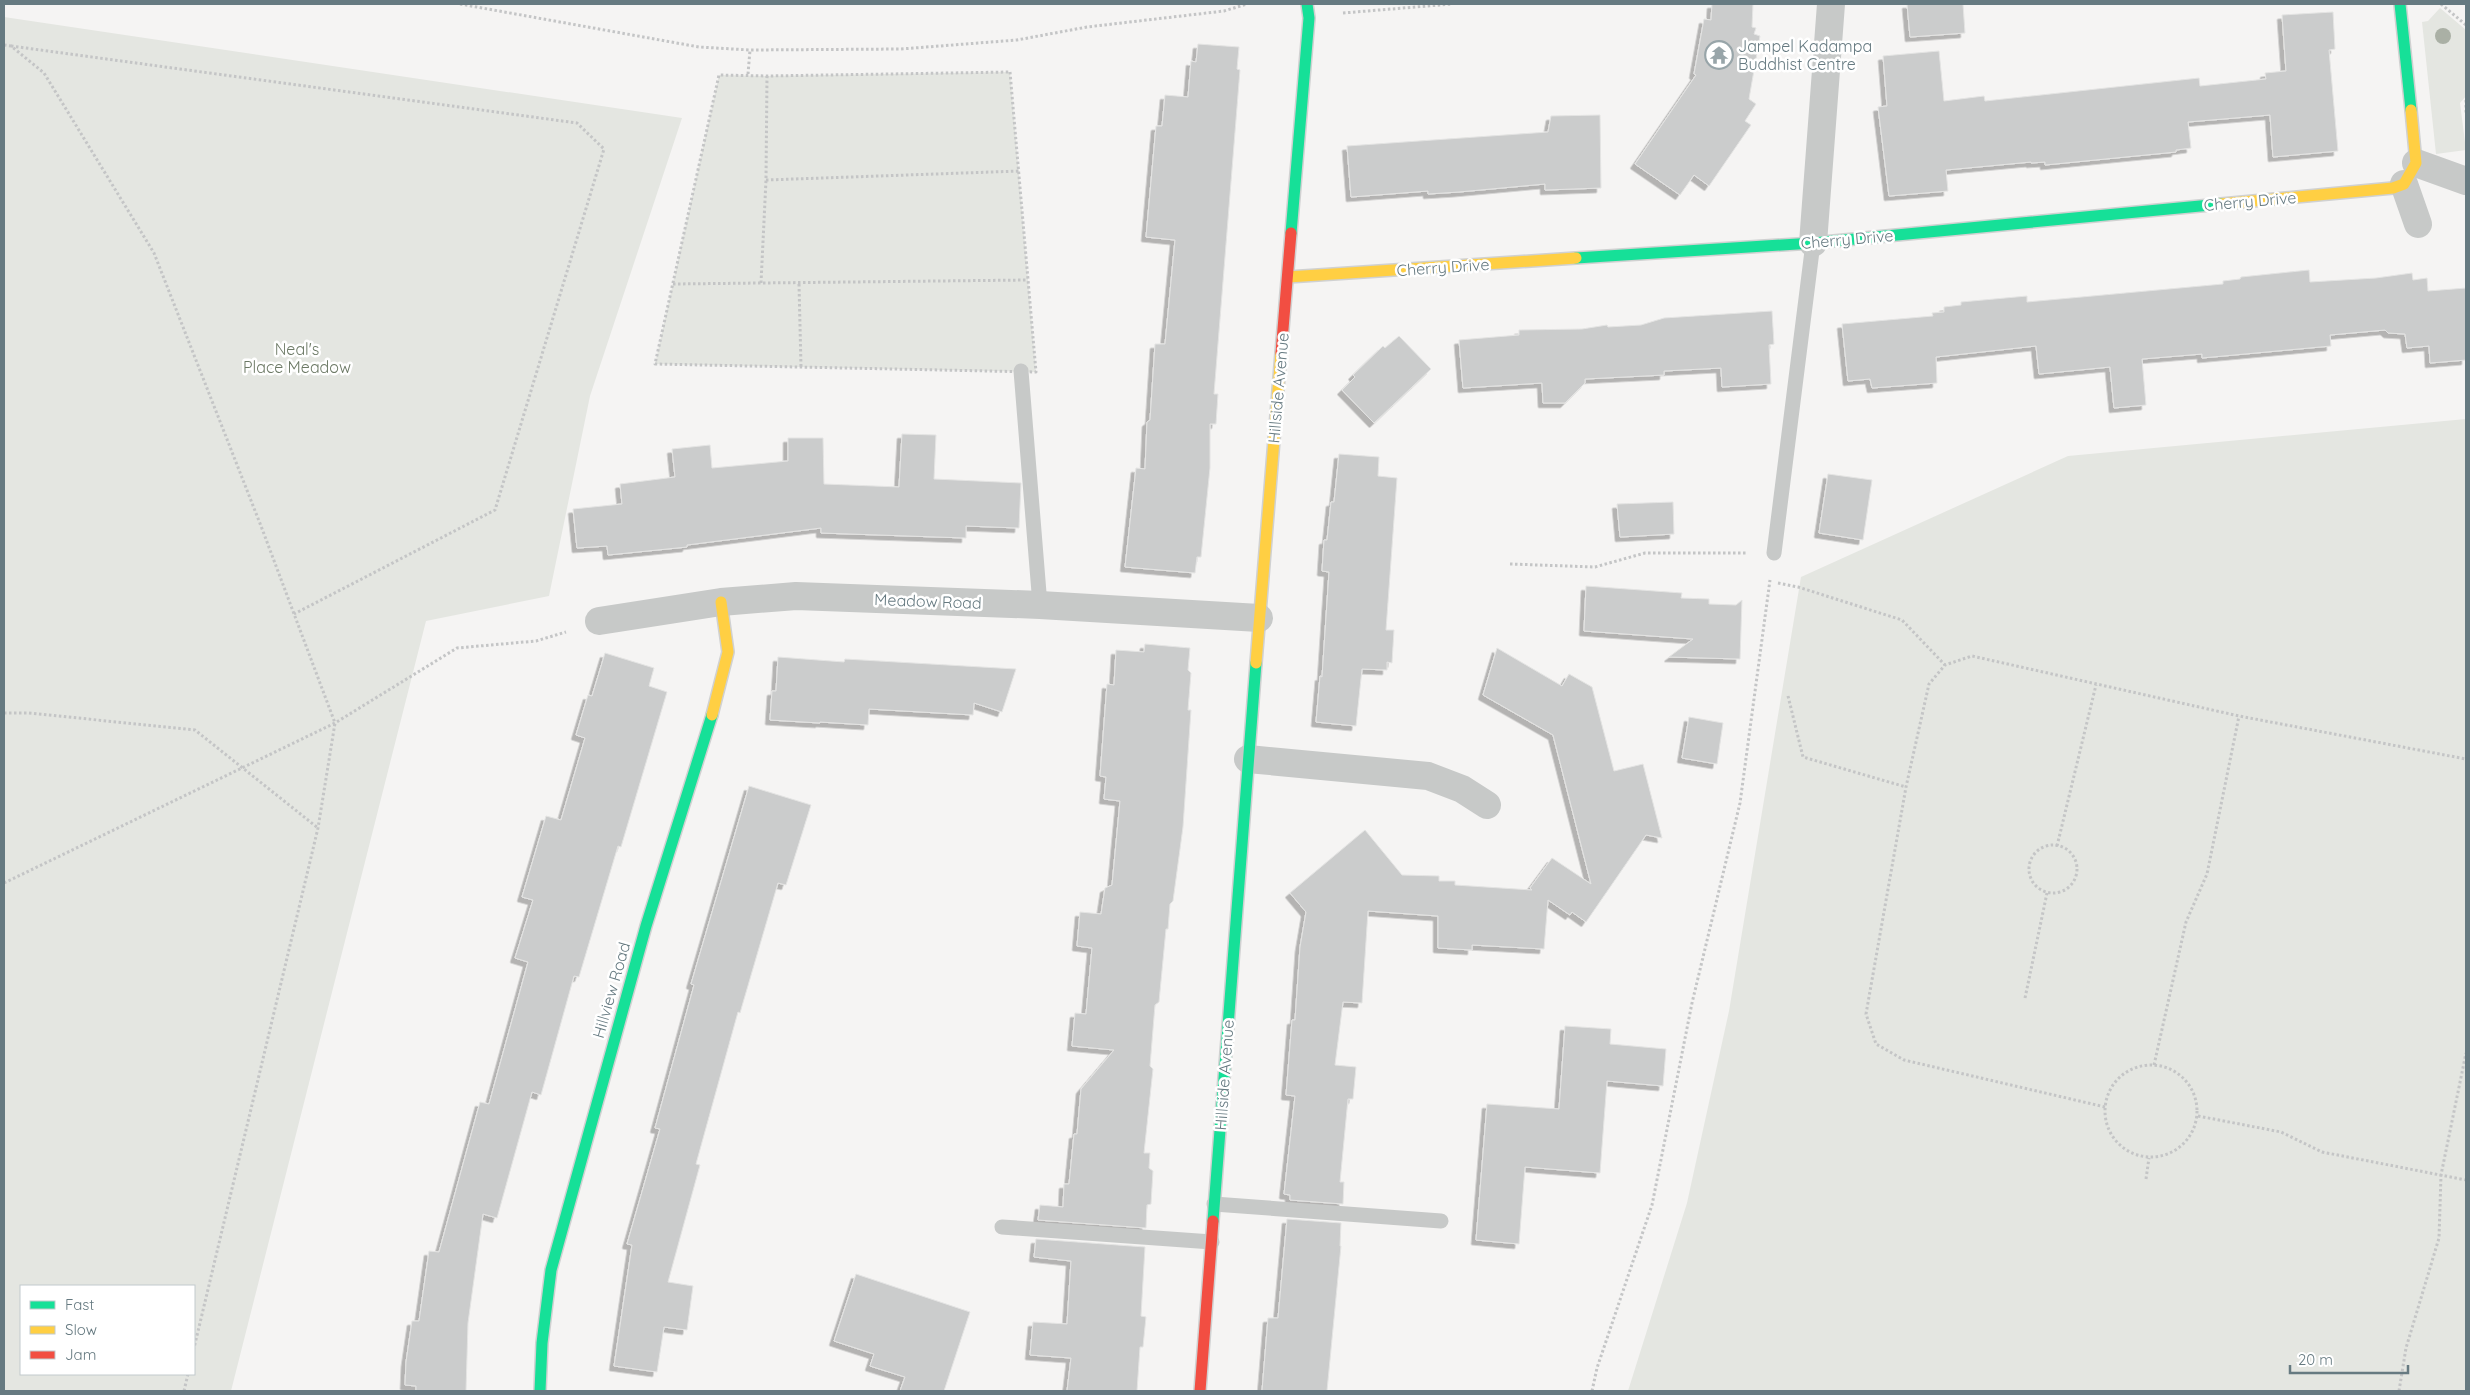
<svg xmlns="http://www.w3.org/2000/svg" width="2470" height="1395" viewBox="0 0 2470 1395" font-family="Quicksand,sans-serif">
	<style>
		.green { fill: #e4e6e1; fill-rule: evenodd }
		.building { fill: #cbcccc; stroke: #e4e4e3; filter: url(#shadow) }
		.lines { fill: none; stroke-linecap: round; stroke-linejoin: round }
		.fast-casing { stroke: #d0d1d1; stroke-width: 14 }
		.slow-casing { stroke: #d0d1d1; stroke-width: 14 }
		.jam-casing { stroke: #d0d1d1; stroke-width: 14 }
		.path { stroke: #c4c5c6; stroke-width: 3; stroke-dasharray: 2.5 2.5; stroke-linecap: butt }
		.lane { stroke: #c7c9c8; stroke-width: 15 }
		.street { stroke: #c7c9c8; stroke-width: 28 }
		.fast { stroke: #16e098; stroke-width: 11 }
		.slow { stroke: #ffcf43; stroke-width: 11 }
		.jam { stroke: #f24e42; stroke-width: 11 }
		.tree { fill: #aab0a5 }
		.labels { text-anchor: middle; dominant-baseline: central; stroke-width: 5; stroke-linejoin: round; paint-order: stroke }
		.poi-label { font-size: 16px; fill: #667a81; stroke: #fff; text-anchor: start }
		.street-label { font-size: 16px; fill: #667a81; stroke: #fff }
		.park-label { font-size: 16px; fill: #6c7965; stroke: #fff }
	</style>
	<defs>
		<filter id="shadow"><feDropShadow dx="-4.5" dy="4.5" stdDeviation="0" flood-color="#0004"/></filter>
	</defs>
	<rect width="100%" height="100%" fill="#f5f4f3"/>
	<!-- green -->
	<g class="green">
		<path d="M2440,8L2466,30V96L2460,103L2466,150L2436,154L2422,22L2428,21Z"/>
		<path d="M4,17L682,118L590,396L549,596L426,621L231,1391H4ZM194,1286V1374H21V1286Z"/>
		<path d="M1010,72L1036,372L655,364L719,75L767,76Z"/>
		<path d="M2466,419V1391H1628L1687,1203L1729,1011L1801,577L2068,456Z"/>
	</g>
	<!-- building -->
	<g class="building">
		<path d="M1712,4H1753L1752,27L1756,28L1754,34L1760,36L1749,99L1756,104L1745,121L1751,125L1709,186L1694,175L1680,195L1635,164L1696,75L1694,74L1704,19L1711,20Z"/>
		<path d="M1907,4H1963L1965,33L1910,37Z"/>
		<path d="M2333,12L2335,49L2329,50L2338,151L2273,157L2270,115L2188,122L2191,148L2176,150V152L2045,165V162L2031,163V162L1946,170L1948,191L1889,196L1878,107L1887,106L1883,56L1939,51L1944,101L1984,96L1985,101L2199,78L2200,86L2266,79L2265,73L2286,71L2282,15Z"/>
		<path d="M1198,44L1239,47L1237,69L1240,70L1214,394H1218L1216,424H1210V468L1201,557H1197L1195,573L1125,567L1136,468L1145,469L1147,422L1150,420L1155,344H1165L1175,240L1146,237L1156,126H1162L1165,95L1188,97L1191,61L1196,62Z"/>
		<path d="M1600,115L1601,188L1545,190V184L1459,192L1428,194V191L1351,197L1347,146L1548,132L1551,116Z"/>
		<path d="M2309,270L2310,282L2376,278L2412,273L2413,280L2427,278L2428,291L2466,288V360L2430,363L2429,346L2407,348L2405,334L2388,333L2385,330L2330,335L2331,346L2202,358V354L2142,359L2146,405L2114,408L2110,367L2039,374L2036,346L1936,357L1937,383L1872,388L1870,379L1848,381L1842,324L1933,316L1932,313L1944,312V307L1961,305V302L2027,296V302L2223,284V281L2240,279L2241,277Z"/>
		<path d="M1772,311L1774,344L1769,345L1771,384L1722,387L1721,368L1664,371V375L1585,379V383L1565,403H1543L1542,383L1463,388L1459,340L1519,335V330L1582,329L1607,325L1608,327L1641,325L1664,318Z"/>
		<path d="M1399,336L1431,369L1374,423L1342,390L1355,377L1353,375L1383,346L1385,348Z"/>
		<path d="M902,434L936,435L934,479L1021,483L1019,528L966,526V538L821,533V528L687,545V547L608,555L607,546L577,548L573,509L622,504L620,484L675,477L672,449L710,445L712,468L788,461V438H823L824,484L899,487Z"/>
		<path d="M1339,454L1379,457L1378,476L1397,478L1386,630H1394L1392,663L1387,662V670L1362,669L1356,726L1316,722L1320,676L1322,677L1329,572L1322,571L1324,540H1327L1331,502H1334Z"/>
		<path d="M1828,474L1872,480L1863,540L1819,533Z"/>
		<path d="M1673,502L1674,534L1620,537L1617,504Z"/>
		<path d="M1586,586L1682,593L1681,598L1709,599V604L1736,605L1742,600L1740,659L1669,657L1693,639L1584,631Z"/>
		<path d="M1145,644L1190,648L1188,670L1191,673L1188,710H1191L1183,827L1173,901L1170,904L1168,929H1166L1159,1002L1155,1005L1150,1066L1153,1069L1144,1153H1150L1149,1168L1153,1171L1151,1204L1147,1205L1146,1228L1038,1220L1040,1205L1063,1207L1064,1184H1069L1074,1134H1077L1081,1089L1114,1050L1072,1046L1075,1013L1086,1014L1092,948L1077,946L1080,912L1101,914L1105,888L1112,885L1120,801L1104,799L1106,777L1100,776L1107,684L1114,685L1116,650L1144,652Z"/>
		<path d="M1497,648L1562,686L1569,674L1592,687L1614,771L1643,764L1662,838L1646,835L1586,922L1572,912L1570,915L1548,900L1544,949L1472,945V950L1438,948V916L1368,911L1362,1003L1343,1002L1335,1065L1356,1067L1353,1099H1348L1340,1182H1344L1343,1204L1290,1200V1195L1284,1194L1295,1096L1286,1095L1292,1020H1295L1300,947L1306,912L1290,893L1365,830L1402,875L1439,876V881H1455V885L1532,890L1530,888L1552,858L1591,884L1553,735L1483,695Z"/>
		<path d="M605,653L654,668L649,686L667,692L621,847L618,846L579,977L574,976L541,1095L532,1092L497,1218L483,1214L468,1323L466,1391H416V1386L405,1385L406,1362L412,1321H419L429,1251L439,1252L480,1102L489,1104L528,962L515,958L533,900L522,897L546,816L561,820L585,738L576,735L588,695L592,696Z"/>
		<path d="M778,657L844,662L845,659L1016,669L1002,712L974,703L973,715L869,709L868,725L820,722V723L770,720L772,691H776Z"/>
		<path d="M1689,717L1723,723L1717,764L1682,758Z"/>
		<path d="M749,786L811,805L786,885L778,883L740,1013L738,1012L696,1164L700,1165L668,1282L693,1286L687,1330L664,1327L657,1372L614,1366L632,1245L627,1244L660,1129L655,1128L694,985L691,984Z"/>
		<path d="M1565,1026L1611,1029L1610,1044L1666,1049L1663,1086L1607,1081L1600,1173L1525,1167L1519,1244L1476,1240L1487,1104L1559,1109Z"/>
		<path d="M1287,1219L1341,1223L1340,1246H1341L1327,1391H1262L1268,1318H1278Z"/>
		<path d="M1036,1239L1145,1247L1141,1316L1146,1317L1143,1347H1140L1137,1391H1067L1071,1358L1030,1355L1033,1322L1067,1324L1071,1261L1034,1257Z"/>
		<path d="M856,1274L970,1312L944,1391H900L905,1377L870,1366L874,1354L834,1341Z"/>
	</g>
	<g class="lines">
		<defs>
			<g id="fast">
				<path d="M2400,4L2411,110"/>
				<path d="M1291,233L1309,18L1307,4"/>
				<path d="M1576,258L1813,243L2221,204"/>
				<path d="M1213,1221L1256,663"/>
				<path d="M540,1391L542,1343L551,1270L646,926L712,715"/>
			</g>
			<g id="slow">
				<path d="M2221,204L2393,188L2404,184L2416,163L2411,110"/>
				<path d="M1288,277L1576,258"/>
				<path d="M1256,663L1281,353"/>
				<path d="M712,715L728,652L721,602"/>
			</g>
			<g id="jam">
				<path d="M1281,353L1291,233"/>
				<path d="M1200,1391L1213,1221"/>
			</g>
		</defs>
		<!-- fast casing -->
		<use href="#fast" class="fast-casing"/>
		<!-- slow casing -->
		<use href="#slow" class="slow-casing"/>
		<!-- jam casing -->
		<use href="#jam" class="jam-casing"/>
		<!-- path -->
		<g class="path">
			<path d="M460,4L699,47L750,50L901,49L1017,40L1087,27L1224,11L1247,4"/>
			<path d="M2441,4L2466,25"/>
			<path d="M1343,13L1452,4"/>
			<path d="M4,45L11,46L44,73L154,253L261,526L335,723L318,828L194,1348"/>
			<path d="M11,46L577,123L604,149L495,510L294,614"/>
			<path d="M1010,72L1036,372L655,364L719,75L767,76Z"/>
			<path d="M748,74L750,50"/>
			<path d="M2466,100V115"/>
			<path d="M766,180L1020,171"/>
			<path d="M761,283L766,180L767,76"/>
			<path d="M673,284L1027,280"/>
			<path d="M799,284L801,367"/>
			<path d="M1510,564L1595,567L1645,553H1748"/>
			<path d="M1778,583L1798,587L1902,620L1945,665"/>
			<path d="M1788,696L1803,757L1906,787"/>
			<path d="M4,713H29L195,730L318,828"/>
			<circle cx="2053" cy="869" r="24"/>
			<path d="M2057,846L2096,685"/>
			<path d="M4,883L335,723L457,648L536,641L566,632"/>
			<path d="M2025,998L2047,893"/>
			<circle cx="2151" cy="1111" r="46"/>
			<path d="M2154,1065L2186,922L2207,874L2239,716"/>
			<path d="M2105,1107L1904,1060L1876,1044L1866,1014L1906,787L1929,684L1945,665L1972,656L2239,716L2466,759"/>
			<path d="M2198,1116L2281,1132L2322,1152L2466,1180"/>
			<path d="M2146,1179L2149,1158"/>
			<path d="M184,1391L188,1374"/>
			<path d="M1592,1391L1597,1368L1652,1205L1692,1003L1740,803L1770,580"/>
			<path d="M2399,1391L2406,1348L2439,1238L2441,1175L2466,1053"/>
		</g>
		<!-- lane -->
		<g class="lane">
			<path d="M1021,371L1040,605"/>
			<path d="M1774,553L1813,243"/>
			<path d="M1214,1204L1441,1221"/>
			<path d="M1002,1227L1212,1242"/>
		</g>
		<!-- street -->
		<g class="street">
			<path d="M2416,163L2466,181"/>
			<path d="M2404,184L2418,224"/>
			<path d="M1813,243L1831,4"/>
			<path d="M599,621L721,602L796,596L1040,605L1259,618"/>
			<path d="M1248,759L1428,776L1462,789L1487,805"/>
		</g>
		<!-- fast -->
		<use href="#fast" class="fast"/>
		<!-- slow -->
		<use href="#slow" class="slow"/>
		<!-- jam -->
		<use href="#jam" class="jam"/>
	</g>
	<!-- trees -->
	<circle class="tree" cx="2443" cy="36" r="8"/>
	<!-- icons -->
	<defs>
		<symbol id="temple-ring" viewBox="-11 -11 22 22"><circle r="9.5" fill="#fff" stroke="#98a5a9" stroke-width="1.5"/><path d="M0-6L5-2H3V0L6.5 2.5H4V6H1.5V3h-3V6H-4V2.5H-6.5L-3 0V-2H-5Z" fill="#98a5a9"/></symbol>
	</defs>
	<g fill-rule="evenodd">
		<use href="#temple-ring" x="1703" y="39" width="32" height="32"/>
	</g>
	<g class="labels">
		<!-- poi labels -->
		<g class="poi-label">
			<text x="1738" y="46">Jampel Kadampa<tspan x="1738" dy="18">Buddhist Centre</tspan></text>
		</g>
		<!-- street labels -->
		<g class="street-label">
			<text transform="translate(2250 201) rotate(-5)">Cherry Drive</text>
			<text transform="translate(1847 239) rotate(-5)">Cherry Drive</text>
			<text transform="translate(1443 267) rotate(-4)">Cherry Drive</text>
			<text transform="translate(1278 388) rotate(-85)">Hillside Avenue</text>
			<text transform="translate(928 601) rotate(2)">Meadow Road</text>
			<text transform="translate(611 990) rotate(-74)">Hillview Road</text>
			<text transform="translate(1224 1075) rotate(-86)">Hillside Avenue</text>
		</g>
		<!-- park labels -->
		<g class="park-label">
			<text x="297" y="349">Neal's<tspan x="297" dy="18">Place Meadow</tspan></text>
		</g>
	</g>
	<!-- border -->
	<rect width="2470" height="1395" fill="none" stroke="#667a81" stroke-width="10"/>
	<!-- legend -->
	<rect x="20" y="1285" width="175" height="90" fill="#ffffff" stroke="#c2cacd"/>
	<rect x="30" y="1301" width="25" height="8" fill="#16e098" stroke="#c2cacd"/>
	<text x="65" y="1310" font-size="15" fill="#667a81">Fast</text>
	<rect x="30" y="1326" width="25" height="8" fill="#ffcf43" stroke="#c2cacd"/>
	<text x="65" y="1335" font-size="15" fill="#667a81">Slow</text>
	<rect x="30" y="1351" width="25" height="8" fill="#f24e42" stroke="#c2cacd"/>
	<text x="65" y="1360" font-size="15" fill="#667a81">Jam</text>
	<!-- scale -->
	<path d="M2290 1365v8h118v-8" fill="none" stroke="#667a81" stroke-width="2.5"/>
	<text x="2298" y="1365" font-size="15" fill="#667a81" stroke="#ffffff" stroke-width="4" paint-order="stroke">20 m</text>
</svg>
